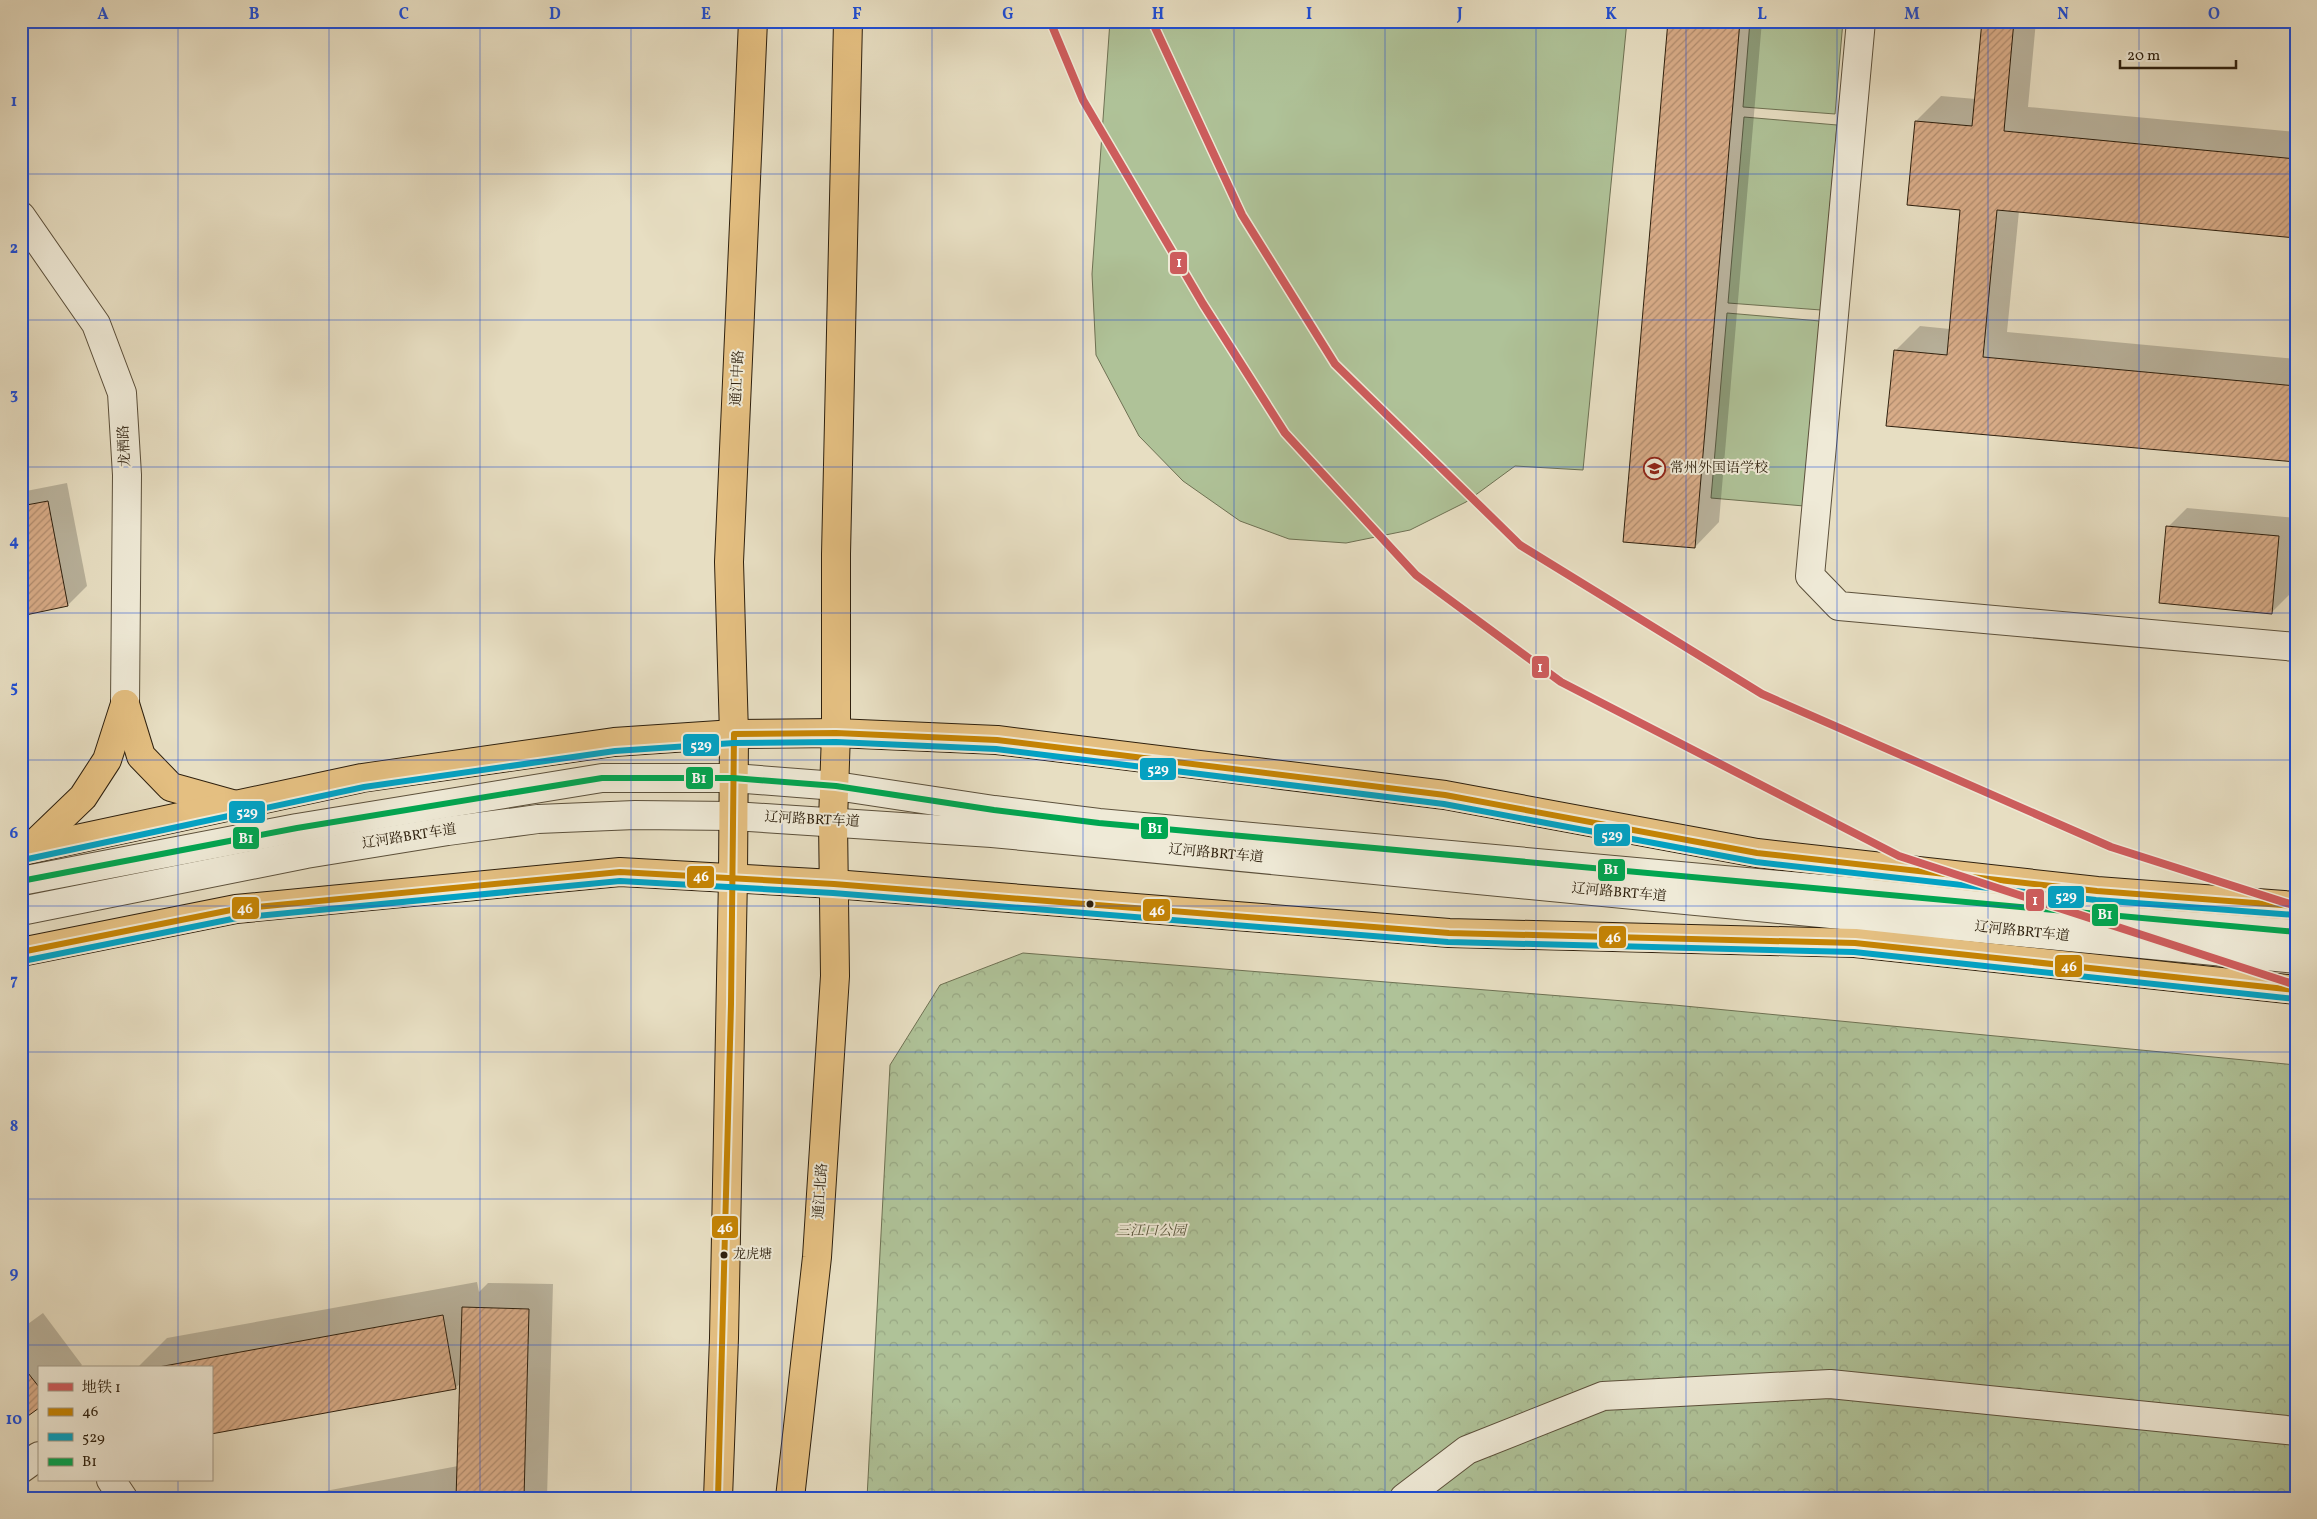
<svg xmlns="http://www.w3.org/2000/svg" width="2317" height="1519" viewBox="0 0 2317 1519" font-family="Vollkorn,'Noto Serif SC',serif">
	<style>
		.grass { fill: #afc298; stroke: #6e7153 }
		.park { fill: url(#park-crowns); stroke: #6e7153 }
		.shadow { fill: #0003 }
		.building { fill: url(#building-hatch); stroke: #2e200e }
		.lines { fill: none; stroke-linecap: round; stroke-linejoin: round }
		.minor-casing { stroke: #5c503b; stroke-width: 30 }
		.major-casing { stroke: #2e200e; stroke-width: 30 }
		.minor { stroke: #efead7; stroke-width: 28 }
		.major { stroke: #e4bf81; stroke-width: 28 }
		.bus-1-casing { stroke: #efead7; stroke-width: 10 }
		.bus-2-casing { stroke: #efead7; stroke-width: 10 }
		.bus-3-casing { stroke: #efead7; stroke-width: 10 }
		.bus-1 { stroke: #c58404; stroke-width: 6 }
		.bus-2 { stroke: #02a2c4; stroke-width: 6 }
		.bus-3 { stroke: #00a651; stroke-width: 6 }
		.metro-1-casing { stroke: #efead7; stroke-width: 11 }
		.metro-1 { stroke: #cd5c5c; stroke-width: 8 }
		.grid { fill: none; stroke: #1d4ed8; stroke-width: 1; stroke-opacity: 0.55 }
		.bus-dot { fill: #2e200e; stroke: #efead7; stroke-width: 2 }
		.labels { text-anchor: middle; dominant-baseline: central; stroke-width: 4; stroke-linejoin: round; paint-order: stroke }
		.bus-label { font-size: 13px; fill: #2e200e; stroke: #efead7; text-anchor: start }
		.street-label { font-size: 14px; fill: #2e200e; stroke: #efead7 }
		.poi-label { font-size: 14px; fill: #2e200e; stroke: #efead7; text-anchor: start }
		.park-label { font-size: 14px; font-style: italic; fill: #555137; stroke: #efead7 }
		.line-badge { stroke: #efead7; stroke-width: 2 }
		.badge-label { font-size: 14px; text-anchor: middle; font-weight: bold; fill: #fff }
		.neatline { fill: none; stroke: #1d4ed8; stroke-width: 2 }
		.grid-label { font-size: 16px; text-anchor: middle; font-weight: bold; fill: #1d4ed8 }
	</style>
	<defs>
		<pattern id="park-crowns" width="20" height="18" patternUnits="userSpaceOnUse" patternTransform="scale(1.25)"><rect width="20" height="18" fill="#afc298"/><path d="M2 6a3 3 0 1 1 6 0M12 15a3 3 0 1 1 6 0" fill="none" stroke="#97a682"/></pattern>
		<pattern id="building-hatch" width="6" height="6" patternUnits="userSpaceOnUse" patternTransform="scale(1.25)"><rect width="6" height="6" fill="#d8ac88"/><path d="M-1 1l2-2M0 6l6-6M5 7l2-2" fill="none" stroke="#b08c6e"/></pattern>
	</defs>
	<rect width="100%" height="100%" fill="#e7dec2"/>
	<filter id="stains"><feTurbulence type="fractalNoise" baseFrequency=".004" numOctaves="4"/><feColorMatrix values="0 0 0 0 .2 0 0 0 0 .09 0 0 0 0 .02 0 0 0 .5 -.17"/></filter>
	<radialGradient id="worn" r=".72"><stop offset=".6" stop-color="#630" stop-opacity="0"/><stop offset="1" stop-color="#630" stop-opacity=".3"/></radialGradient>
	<!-- grass -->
	<g class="grass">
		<path d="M1110,21H1627L1583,470L1515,466L1466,502L1410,530L1346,543L1289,539L1240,521L1183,481L1139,436L1096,355L1092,274Z"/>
		<path d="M1750,21H1843L1835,114L1743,107Z"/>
		<path d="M1744,117L1837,125L1821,310L1728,303Z"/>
		<path d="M1727,313L1820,321L1804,506L1711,498Z"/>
	</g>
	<!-- park -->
	<path class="park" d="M1023,953L1674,1005L2296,1065V1498H867L890,1065L940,985Z"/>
	<!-- shadow -->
	<g class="shadow">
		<path d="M1669,21H1762L1719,522L1695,547Z"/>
		<path d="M1983,21H2036L2028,107L2296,132V237L2019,211L2007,332L2296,359V461L1895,351L1920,326L1950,329L1961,209L1916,121L1941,96L1976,99Z"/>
		<path d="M67,483L87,586L68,605L21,615V492Z"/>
		<path d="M2187,508L2296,518L2291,593L2272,612L2168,527Z"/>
		<path d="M477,1282L479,1292L488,1283L553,1284L547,1498H288L458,1466L461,1383L455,1388L211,1368H137L167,1338Z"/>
		<path d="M43,1313L82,1365L79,1368H39V1406L21,1419V1329Z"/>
	</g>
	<!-- building -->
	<g class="building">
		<path d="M1668,21H1740L1695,548L1623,542Z"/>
		<path d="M1982,21H2014L2004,131L2296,159V238L1997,210L1983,357L2296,386V462L1886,426L1894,350L1947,355L1960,210L1907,205L1915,121L1972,126Z"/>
		<path d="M48,501L68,606L21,616V506Z"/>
		<path d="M2166,526L2279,536L2272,614L2159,603Z"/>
		<path d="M462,1307L529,1309L524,1498H456Z"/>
		<path d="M443,1315L456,1389L211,1434V1368H153Z"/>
		<path d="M21,1364L39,1387V1408L21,1421Z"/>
	</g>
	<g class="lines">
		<defs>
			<g id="minor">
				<path d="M1861,21L1810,576L1839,606L2296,647"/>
				<path d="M21,216L96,324L122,393L127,475L125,704"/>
				<path d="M21,881L297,828L602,778H733L836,786L994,810L1099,823L2296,932"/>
				<path d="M21,911L306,854L448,831L538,819L635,815L733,816L992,833L2296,959"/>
				<path d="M21,1469L39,1456"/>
				<path d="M111,1480L123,1498"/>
				<path d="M1404,1498L1467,1450L1603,1396L1830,1384L2296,1431"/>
			</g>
			<g id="major">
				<path d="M125,704L141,756L171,787L232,804"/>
				<path d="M29,849L83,797L107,760L125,704"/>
				<path d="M21,851L362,778L614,742L734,734L836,733L997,740L1445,795L1757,853L2097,891L2296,906"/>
				<path d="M21,952L236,909L620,872L834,884L1449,933L1855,943L2296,990"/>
				<path d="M718,1498L724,1338L733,877L734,734L729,562L753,21"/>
				<path d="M790,1498L817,1257L835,976L833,821L836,733V554L848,21"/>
			</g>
		</defs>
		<!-- minor casing -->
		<use href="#minor" class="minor-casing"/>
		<!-- major casing -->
		<use href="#major" class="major-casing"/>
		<!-- minor -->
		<use href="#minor" class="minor"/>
		<!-- major -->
		<use href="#major" class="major"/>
		<defs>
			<g id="bus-1">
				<path d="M21,952L236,909L620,872L834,884L1449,933L1855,943L2296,990"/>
				<path d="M718,1498L731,1004L734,734L836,733L997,740L1445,795L1757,853L2097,891L2296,906"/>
			</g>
			<g id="bus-2">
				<path d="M23,860L364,787L615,751L734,743L836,742L996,749L1444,804L1756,862L2096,900L2295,915"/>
				<path d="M23,961L237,918L620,881L833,893L1448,942L1854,952L2295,999"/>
			</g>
			<path id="bus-3" d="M21,881L297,828L602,778H733L836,786L994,810L1099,823L2296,932"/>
		</defs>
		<!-- bus-1 casing -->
		<use href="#bus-1" class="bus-1-casing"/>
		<!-- bus-2 casing -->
		<use href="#bus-2" class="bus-2-casing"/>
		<!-- bus-3 casing -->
		<use href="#bus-3" class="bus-3-casing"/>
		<!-- bus-1 -->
		<use href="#bus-1" class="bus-1"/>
		<!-- bus-2 -->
		<use href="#bus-2" class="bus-2"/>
		<!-- bus-3 -->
		<use href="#bus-3" class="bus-3"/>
		<defs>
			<g id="metro-1">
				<path d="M1050,21L1083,100L1203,304L1285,433L1416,575L1561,682L1899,856L2296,985"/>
				<path d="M1152,21L1242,215L1335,364L1520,545L1762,694L2111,847L2296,906"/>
			</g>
		</defs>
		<!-- metro-1 casing -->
		<use href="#metro-1" class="metro-1-casing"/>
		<!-- metro-1 -->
		<use href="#metro-1" class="metro-1"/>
	</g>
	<!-- grid -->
	<path class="grid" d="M178,21V1368M329,21V1498M480,21V1498M631,21V1498M782,21V1498M932,21V1498M1083,21V1498M1234,21V1498M1385,21V1498M1536,21V1498M1686,21V1498M1837,21V1498M1988,21V1498M2139,21V1498M21,174H2296M21,320H2296M21,467H2296M21,613H2296M21,760H2296M21,906H2296M21,1052H2296M21,1199H2296M21,1345H2296M178,1480V1498"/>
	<!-- icons -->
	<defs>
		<symbol id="school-ring" viewBox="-11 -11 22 22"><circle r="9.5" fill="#efead7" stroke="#8f2418" stroke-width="1.5"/><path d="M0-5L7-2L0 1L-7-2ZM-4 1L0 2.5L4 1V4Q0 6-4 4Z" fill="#8f2418"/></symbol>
	</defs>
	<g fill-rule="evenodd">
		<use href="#school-ring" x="1642" y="456" width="25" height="25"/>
	</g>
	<!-- markers -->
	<g class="bus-dot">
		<circle cx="1090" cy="904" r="4.5"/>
		<circle cx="724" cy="1255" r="4.5"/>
	</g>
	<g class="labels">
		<!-- bus labels -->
		<g class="bus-label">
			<text x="733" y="1255">龙虎塘</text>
		</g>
		<!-- street labels -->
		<g class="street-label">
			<text transform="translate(738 378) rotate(-87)">通江中路</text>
			<text transform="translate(125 446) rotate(-93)">龙栖路</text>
			<text transform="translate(812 820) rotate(3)">辽河路BRT车道</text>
			<text transform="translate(409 837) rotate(-9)">辽河路BRT车道</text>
			<text transform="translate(1216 854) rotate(5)">辽河路BRT车道</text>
			<text transform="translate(1619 893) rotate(5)">辽河路BRT车道</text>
			<text transform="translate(2022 932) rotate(6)">辽河路BRT车道</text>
			<text transform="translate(821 1191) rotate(-86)">通江北路</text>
		</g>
		<!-- poi labels -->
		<g class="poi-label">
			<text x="1670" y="468">常州外国语学校</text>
		</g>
		<!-- park labels -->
		<g class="park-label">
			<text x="1151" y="1231">三江口公园</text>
		</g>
	</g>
	<g class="line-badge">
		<rect x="1169" y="251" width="19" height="24" rx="5" fill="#cd5c5c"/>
		<rect x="1531" y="655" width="19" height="24" rx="5" fill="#cd5c5c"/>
		<rect x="682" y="733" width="38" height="24" rx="5" fill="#02a2c4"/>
		<rect x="1139" y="757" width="38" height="24" rx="5" fill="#02a2c4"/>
		<rect x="685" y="766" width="29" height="24" rx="5" fill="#00a651"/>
		<rect x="228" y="800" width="38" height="24" rx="5" fill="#02a2c4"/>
		<rect x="1140" y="816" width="29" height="24" rx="5" fill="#00a651"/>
		<rect x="1593" y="823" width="38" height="24" rx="5" fill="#02a2c4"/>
		<rect x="232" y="826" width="28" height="24" rx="5" fill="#00a651"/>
		<rect x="1597" y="858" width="29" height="24" rx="5" fill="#00a651"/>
		<rect x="686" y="865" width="29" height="24" rx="5" fill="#c58404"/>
		<rect x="2047" y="885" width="38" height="24" rx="5" fill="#02a2c4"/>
		<rect x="2025" y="888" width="20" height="24" rx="5" fill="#cd5c5c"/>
		<rect x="231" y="896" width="29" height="24" rx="5" fill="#c58404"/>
		<rect x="1142" y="898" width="29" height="24" rx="5" fill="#c58404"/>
		<rect x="2091" y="903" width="28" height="24" rx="5" fill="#00a651"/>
		<rect x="1598" y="925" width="29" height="24" rx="5" fill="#c58404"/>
		<rect x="2054" y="954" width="29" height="24" rx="5" fill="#c58404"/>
		<rect x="711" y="1215" width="28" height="24" rx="5" fill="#c58404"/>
	</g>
	<g class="badge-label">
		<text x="1179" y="267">1</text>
		<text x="1540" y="672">1</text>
		<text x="701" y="750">529</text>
		<text x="1158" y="774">529</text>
		<text x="699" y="783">B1</text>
		<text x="247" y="817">529</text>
		<text x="1155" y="833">B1</text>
		<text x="1612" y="840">529</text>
		<text x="246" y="843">B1</text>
		<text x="1611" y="874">B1</text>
		<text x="701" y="881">46</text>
		<text x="2066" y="901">529</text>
		<text x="2035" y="905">1</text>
		<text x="245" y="913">46</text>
		<text x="1157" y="915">46</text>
		<text x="2105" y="919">B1</text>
		<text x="1613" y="942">46</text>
		<text x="2069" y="971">46</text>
		<text x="725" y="1232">46</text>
	</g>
	<!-- margin -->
	<rect width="2317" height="1519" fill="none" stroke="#e7dec2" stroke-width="55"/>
	<!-- legend -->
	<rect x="38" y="1366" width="175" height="115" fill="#efead7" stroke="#a29987"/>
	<rect x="48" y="1383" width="25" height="8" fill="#cd5c5c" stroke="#a29987"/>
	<text x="82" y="1392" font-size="15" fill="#2e200e">地铁 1</text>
	<rect x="48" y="1408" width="25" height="8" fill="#c58404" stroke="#a29987"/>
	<text x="82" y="1416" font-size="15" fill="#2e200e">46</text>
	<rect x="48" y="1433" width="25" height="8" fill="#02a2c4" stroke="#a29987"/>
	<text x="82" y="1442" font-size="15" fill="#2e200e">529</text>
	<rect x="48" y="1458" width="25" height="8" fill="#00a651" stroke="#a29987"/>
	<text x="82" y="1466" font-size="15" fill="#2e200e">B1</text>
	<!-- scale -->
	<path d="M2120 60v8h116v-8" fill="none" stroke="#2e200e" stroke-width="2.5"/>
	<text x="2127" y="60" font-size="15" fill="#2e200e" stroke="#efead7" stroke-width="4" paint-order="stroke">20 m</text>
	<rect x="28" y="28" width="2262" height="1464" class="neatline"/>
	<g class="grid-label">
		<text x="103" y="19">A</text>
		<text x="254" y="19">B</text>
		<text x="404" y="19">C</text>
		<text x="555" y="19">D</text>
		<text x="706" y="19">E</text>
		<text x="857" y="19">F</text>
		<text x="1008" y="19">G</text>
		<text x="1158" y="19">H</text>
		<text x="1309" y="19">I</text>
		<text x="1460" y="19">J</text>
		<text x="1611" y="19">K</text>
		<text x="1762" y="19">L</text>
		<text x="1912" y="19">M</text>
		<text x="2063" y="19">N</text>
		<text x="2214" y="19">O</text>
		<text x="14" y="106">1</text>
		<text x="14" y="253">2</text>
		<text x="14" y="399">3</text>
		<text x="14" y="546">4</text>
		<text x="14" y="692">5</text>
		<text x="14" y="838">6</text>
		<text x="14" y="985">7</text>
		<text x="14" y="1131">8</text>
		<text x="14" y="1278">9</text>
		<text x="14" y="1424">10</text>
	</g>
	<rect width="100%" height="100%" filter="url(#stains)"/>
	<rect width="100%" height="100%" fill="url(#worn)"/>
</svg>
